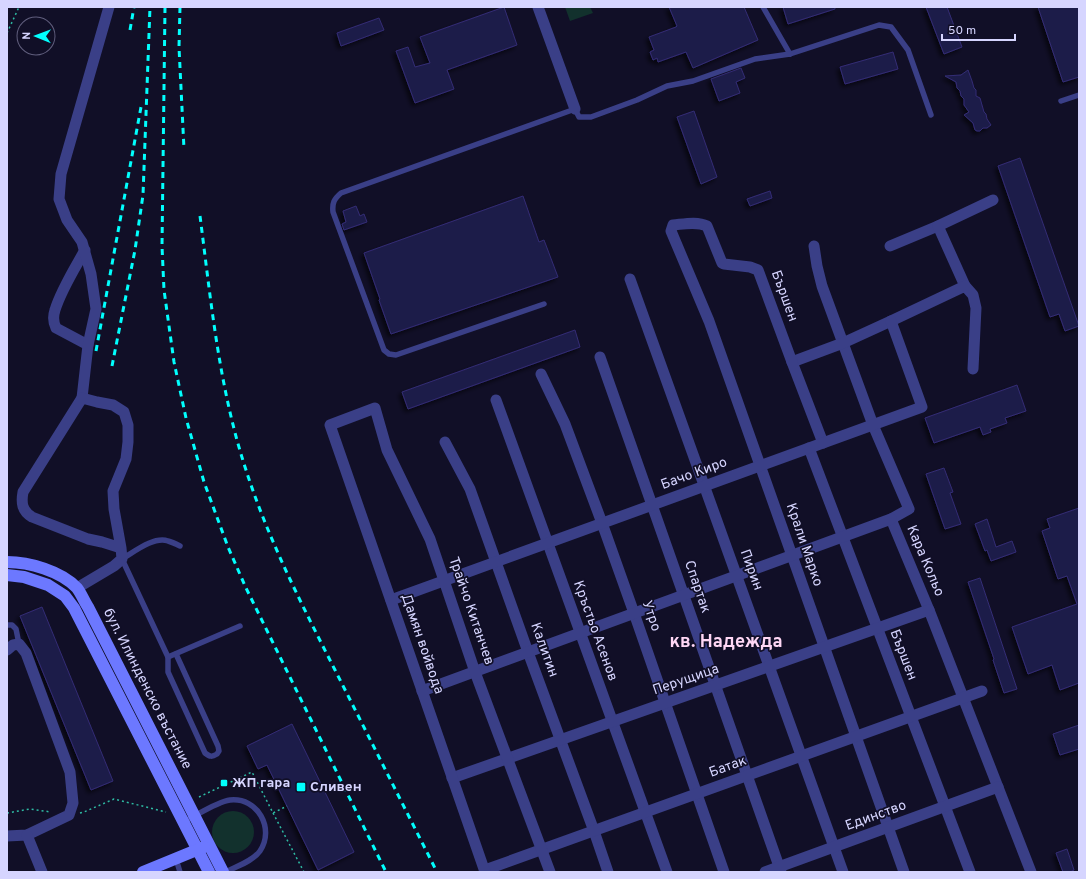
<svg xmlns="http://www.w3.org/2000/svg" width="1086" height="879" viewBox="0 0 1086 879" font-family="Overpass,sans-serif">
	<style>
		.green { fill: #12312d }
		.building { fill: #1f1b49; stroke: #332d75; filter: url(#shadow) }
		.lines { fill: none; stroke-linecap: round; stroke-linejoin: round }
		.path { stroke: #2ebba3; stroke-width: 1.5; stroke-dasharray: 2 3; stroke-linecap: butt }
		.lane { stroke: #3a3f87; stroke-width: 5.5 }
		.street { stroke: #3a3f87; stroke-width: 11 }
		.secondary { stroke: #6c78ff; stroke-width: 12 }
		.rail { stroke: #01fffe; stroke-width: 3; stroke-dasharray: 6 5; stroke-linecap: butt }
		.poi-dot { fill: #01fffe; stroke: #110f27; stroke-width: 1.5 }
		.labels { text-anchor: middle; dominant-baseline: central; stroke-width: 3.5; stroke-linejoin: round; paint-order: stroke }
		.street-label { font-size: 14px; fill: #d6d5ff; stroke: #110f27 }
		.poi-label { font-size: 14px; font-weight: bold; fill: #d6d5ff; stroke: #110f27; text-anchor: start }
		.district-label { font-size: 18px; font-weight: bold; fill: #ffd7f5; stroke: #110f27 }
	</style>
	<defs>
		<filter id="shadow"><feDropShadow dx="-3" dy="3" stdDeviation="2" flood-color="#0009"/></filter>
	</defs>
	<rect width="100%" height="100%" fill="#110f27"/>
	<!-- green -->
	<g class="green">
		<path d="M565,7H590L593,13L570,21Z"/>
		<circle cx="233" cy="832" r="21"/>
	</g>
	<!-- building -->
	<g class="building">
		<path d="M504,7L517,45L447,70L454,89L415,103L396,51L408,47L415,67L430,63L420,37Z"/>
		<path d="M669,7H744L758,40L693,68L686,52L658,62L657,58L653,60L650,52L654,50L649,37L676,27L677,26Z"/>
		<path d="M783,7H835V9L788,24Z"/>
		<path d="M926,7H947L962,47L944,54Z"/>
		<path d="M1038,7H1079V77L1063,82Z"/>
		<path d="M379,18L384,30L341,46L337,33Z"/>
		<path d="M893,52L898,69L845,84L840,67Z"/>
		<path d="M741,68L745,78L736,82L740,93L719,101L711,79Z"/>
		<path d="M968,70L972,81L974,88L976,90V96L980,98L984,112L986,114L987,119L991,125L987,128H983L980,131H977L975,130L973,123L964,115L969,112L964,105V99L961,96L960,91L957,88L956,82L945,76L961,75Z"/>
		<path d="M694,111L717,177L701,184L677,117Z"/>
		<path d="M1020,158L1079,326L1065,331L1059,314L1050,317L998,166Z"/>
		<path d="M770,191L772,198L750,206L747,199Z"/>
		<path d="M523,196L539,242L544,240L558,277L391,334L379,300L380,299L364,253Z"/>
		<path d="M356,206L360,216L364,214L367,222L344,230L342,224L346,222L343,211Z"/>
		<path d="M575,330L580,347L408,409L402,392Z"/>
		<path d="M1017,385L1026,411L1005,418L1007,423L990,429L991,432L983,435L980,427L934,443L925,418Z"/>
		<path d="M944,468L953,492L950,493L961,524L945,529L926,474Z"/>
		<path d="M1079,508V683L1060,690L1052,665L1028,674L1012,627L1077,604L1067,576L1058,579L1042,531L1050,528L1047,519Z"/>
		<path d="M987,519L996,547L1012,541L1016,552L991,561L987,550L985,551L975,524Z"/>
		<path d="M980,578L1017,689L1004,693L993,660L994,659L968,582Z"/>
		<path d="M42,607L113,781L91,790L20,616Z"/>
		<path d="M292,724L354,852L318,870L267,765L258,769L247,746Z"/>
		<path d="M1079,725V749L1060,755L1053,734Z"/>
		<path d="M1067,849L1074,870L1070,872H1063L1056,853Z"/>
	</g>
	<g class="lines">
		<!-- path -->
		<g class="path">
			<path d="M7,33L19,7"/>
			<path d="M199,797L252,772L273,813L287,806"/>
			<path d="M7,813L30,809L51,812"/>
			<path d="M80,813L84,812L114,799L166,812"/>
			<path d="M273,813L304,872"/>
		</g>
		<!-- lane -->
		<g class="lane">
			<path d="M763,7L790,54"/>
			<path d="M1061,101L1079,95"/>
			<path d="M544,304L396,355L389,354L384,350L333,212C332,203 334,199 341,193L575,109L579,117H591L637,100L667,86L693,81L755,59L790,54L879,25L891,27L908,50L931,115"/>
			<path d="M7,625H12L16,629L19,644"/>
			<path d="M176,654L218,746L219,751L217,754C212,757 210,757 205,753L168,672V657L122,559C134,552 154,536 168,541C172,542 176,544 180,546"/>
			<path d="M168,657L240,626"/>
			<path d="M183,822C196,816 216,802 230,800C258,797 275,829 260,851C253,861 237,866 226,872"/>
			<path d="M176,859L180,872"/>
		</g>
		<!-- street -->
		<g class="street">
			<path d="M538,7L575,109"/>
			<path d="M814,246L817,266L822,286L873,425L909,509L891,519L929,610L1031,872"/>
			<path d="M890,246L938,226"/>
			<path d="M85,250C75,268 61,290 55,310C53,316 53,322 56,328L88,345"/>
			<path d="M630,279L843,872"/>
			<path d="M965,286L938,226L993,200"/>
			<path d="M600,357L781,872"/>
			<path d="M792,362L843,343L891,321L965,286L973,295L976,308L973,369"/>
			<path d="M541,374L565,424L602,523L634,613L724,872"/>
			<path d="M82,398L88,345L96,309L91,274L82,242L67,220L59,199L61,174L109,7"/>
			<path d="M496,400L667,872"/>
			<path d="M445,442L470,489L528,652L594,831L608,872"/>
			<path d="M823,443L792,362L758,270L750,267L724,264L722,263L707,226C697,221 684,224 673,225L671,231L709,321L904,872"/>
			<path d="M809,448L970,872"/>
			<path d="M77,588L114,566L122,559L121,548L114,509L113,491L126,459L128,442V425L124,412L113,405L97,402L82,398L23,492C21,503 22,511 32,517L88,539L102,542L121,548"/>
			<path d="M391,600L922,407L891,321"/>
			<path d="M7,650L13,645L19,644L26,653L70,772L73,803L69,815L27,835L7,836"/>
			<path d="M422,691L891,519"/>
			<path d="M452,778L929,610"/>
			<path d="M27,835L42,872"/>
			<path d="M485,870L982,691"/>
			<path d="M485,872L330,425L375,408L387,450L430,539L475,672L550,872"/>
			<path d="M765,872L998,787"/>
		</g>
		<!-- secondary -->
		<g class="secondary">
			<path d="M7,562C29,562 61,571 77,588C81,593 84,601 88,607L223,872"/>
			<path d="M7,575L24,577L48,585L65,596L74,608L209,872"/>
			<path d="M143,872L204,847"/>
		</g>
		<!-- rail -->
		<g class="rail">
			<path d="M165,7L162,246L164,290L174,362L186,418L204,482L228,547L246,588L386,872"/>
			<path d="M180,7L179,47L184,149"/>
			<path d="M130,30L134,7"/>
			<path d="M200,216C211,301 219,388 246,470C268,539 302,605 335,670C369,737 403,805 437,872"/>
			<path d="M96,351L141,107"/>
			<path d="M112,366L135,250L143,195L150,7"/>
		</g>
	</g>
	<!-- markers -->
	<g class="poi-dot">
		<rect x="220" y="779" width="8" height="8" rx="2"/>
		<rect x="296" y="782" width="10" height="10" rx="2"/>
	</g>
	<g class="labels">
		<!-- street labels -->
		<g class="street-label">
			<text transform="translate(784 296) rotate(70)">Бършен</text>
			<text transform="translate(694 474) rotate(-20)">Бачо Киро</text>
			<text transform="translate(804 545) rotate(71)">Крали Марко</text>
			<text transform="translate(925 561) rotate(67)">Кара Кольо</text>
			<text transform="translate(751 570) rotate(70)">Пирин</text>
			<text transform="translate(697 587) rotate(71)">Спартак</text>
			<text transform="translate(471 611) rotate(71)">Трайчо Китанчев</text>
			<text transform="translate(651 616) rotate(71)">Утро</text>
			<text transform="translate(595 631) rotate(70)">Кръстьо Асенов</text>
			<text transform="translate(422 644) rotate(71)">Дамян войвода</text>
			<text transform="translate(544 650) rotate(70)">Калитин</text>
			<text transform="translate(903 655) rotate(69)">Бършен</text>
			<text transform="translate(686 680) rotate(-19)">Перущица</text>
			<text transform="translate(147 689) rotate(63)">бул. Илинденско въстание</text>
			<text transform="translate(728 767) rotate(-20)">Батак</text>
			<text transform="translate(876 816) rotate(-20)">Единство</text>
		</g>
		<!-- poi labels -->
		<g class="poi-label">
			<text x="232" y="783">ЖП гара</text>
			<text x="310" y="787">Сливен</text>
		</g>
		<!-- district labels -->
		<g class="district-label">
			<text x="726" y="642">кв. Надежда</text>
		</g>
	</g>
	<!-- border -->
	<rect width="1086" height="879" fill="none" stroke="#d6d5ff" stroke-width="16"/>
	<!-- north arrow -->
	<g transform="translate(36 36) rotate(271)"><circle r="19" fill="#110f27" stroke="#605e7d"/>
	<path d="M0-3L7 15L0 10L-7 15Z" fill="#01fffe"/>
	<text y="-6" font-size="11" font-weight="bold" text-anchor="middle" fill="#d6d5ff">N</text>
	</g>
	<!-- scale -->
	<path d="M942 34v6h73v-6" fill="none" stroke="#d6d5ff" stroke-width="2"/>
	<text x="948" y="34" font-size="12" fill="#d6d5ff" stroke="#110f27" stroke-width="3" paint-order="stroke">50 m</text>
</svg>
